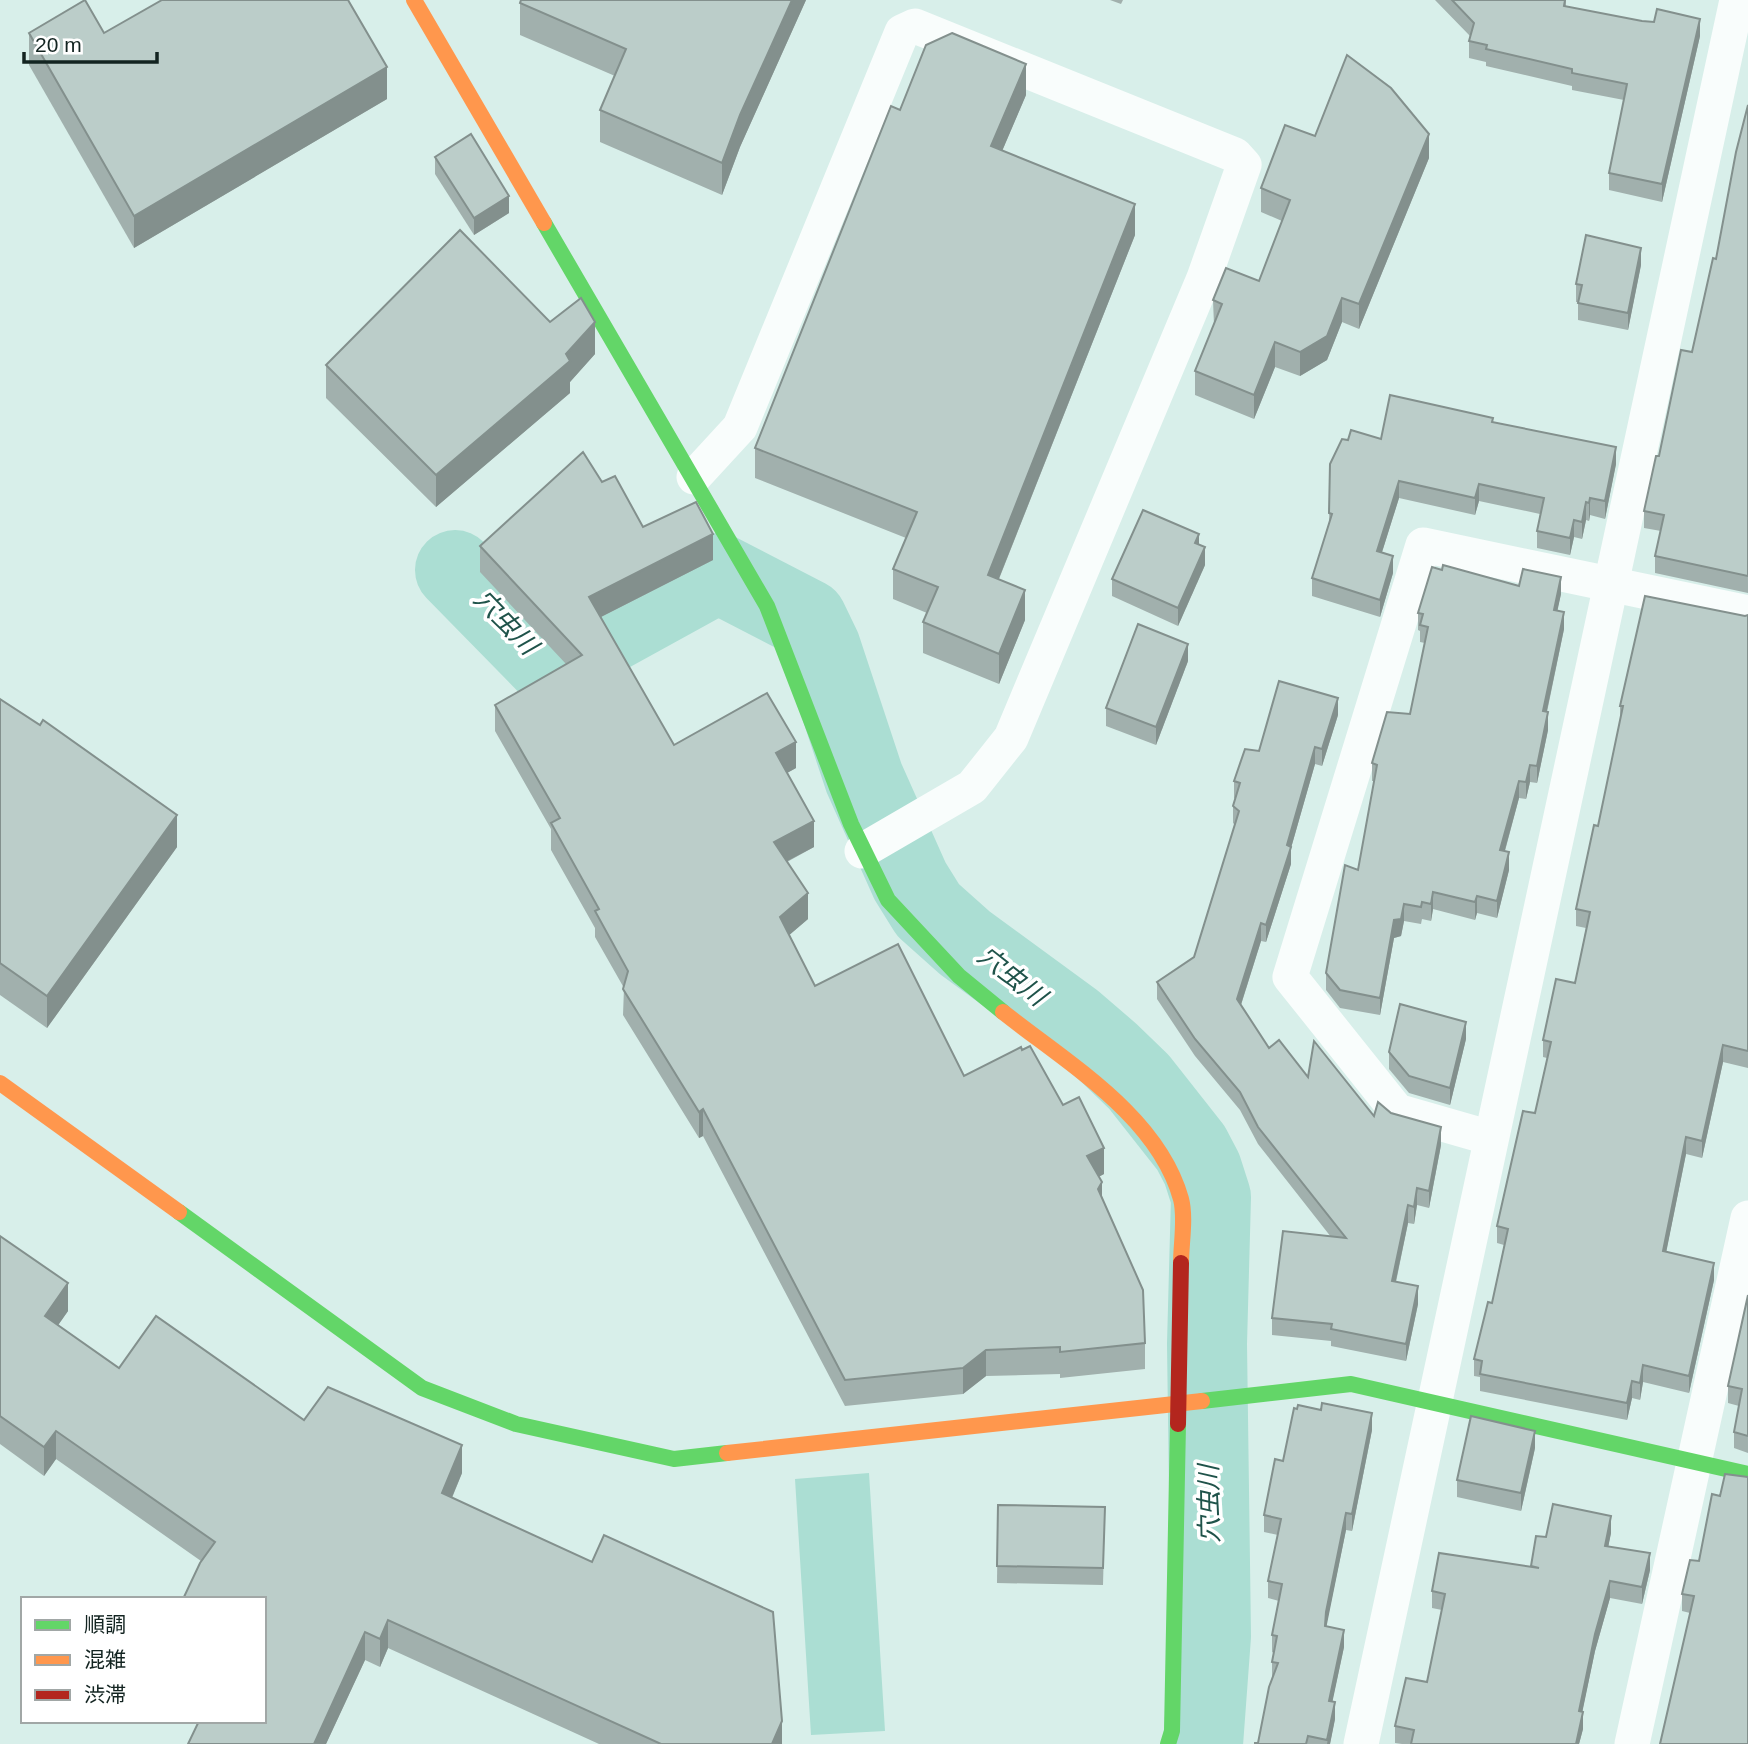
<svg xmlns="http://www.w3.org/2000/svg" width="1748" height="1744" viewBox="0 0 1748 1744" font-family="Helvetica,'Noto Sans JP',sans-serif">
	<style>
		.water { fill: #abded3 }
		.lines { fill: none; stroke-linecap: round; stroke-linejoin: round }
		.river { stroke: #abded3; stroke-width: 80 }
		.street { stroke: #f9fdfc; stroke-width: 35 }
		.fast { stroke: #63d668; stroke-width: 16 }
		.slow { stroke: #ff974d; stroke-width: 16 }
		.jam { stroke: #b3261e; stroke-width: 16 }
		.wall { fill: #a1b0ad }
		.shaded-wall { fill: #83908d }
		.building { fill: #bbcdc9; stroke: #83908d; stroke-width: 2 }
		.labels { text-anchor: middle; dominant-baseline: central; stroke-width: 7; stroke-linejoin: round; paint-order: stroke }
		.water-label { font-size: 26px; font-style: italic; fill: #1f534a; stroke: #fff }
	</style>
	<rect width="100%" height="100%" fill="#d8efea"/>
	<!-- water -->
	<path class="water" d="M869,1473L885,1731L811,1735L795,1479Z"/>
	<g class="lines">
		<!-- river -->
		<path class="river" d="M455,570L549,666L718,573L807,619L821,648L864,778L910,881L928,910L965,943L1073,1022L1109,1053L1139,1082L1191,1148L1202,1169L1211,1197L1207,1344L1211,1636L1203,1744"/>
		<!-- street -->
		<g class="street">
			<path d="M694,477L740,427L902,32L915,26L1235,155L1244,165L1204,278L1011,738L972,787L862,851"/>
			<path d="M1491,1138L1397,1111L1290,977L1423,545L1748,613"/>
			<path d="M1361,1744L1737,0"/>
			<path d="M1632,1744L1748,1218"/>
		</g>
		<!-- fast -->
		<g class="fast">
			<path d="M544,223L767,606L851,824L888,900L959,976L1003,1012"/>
			<path d="M179,1212L422,1388L516,1424L674,1459L727,1453"/>
			<path d="M1202,1401L1351,1384L1748,1474"/>
			<path d="M1168,1744L1172,1731L1178,1424"/>
		</g>
		<!-- slow -->
		<g class="slow">
			<path d="M414,0L544,223"/>
			<path d="M1003,1012C1067,1063 1158,1116 1181,1199C1186,1218 1181,1244 1181,1263"/>
			<path d="M0,1083L179,1212"/>
			<path d="M727,1453L1202,1401"/>
		</g>
		<!-- jam -->
		<path class="jam" d="M1178,1424L1181,1263"/>
	</g>
	<!-- wall -->
	<g class="wall">
		<path d="M521,0H806L740,147L722,195L600,142V110L615,76L520,35V3Z"/>
		<path d="M1110,0H1123L1121,4Z"/>
		<path d="M1435,0H1566V7L1700,36L1662,202L1609,190V173L1624,100L1572,90V86L1486,66V62L1469,58V41L1470,36Z"/>
		<path d="M29,33H104L387,99L134,248L29,65Z"/>
		<path d="M1026,95L1002,151L1135,235L999,579L1025,620L999,684L923,653V622L927,613L893,599V569L906,538L755,478V448L900,110Z"/>
		<path d="M1748,105V593L1655,573V556L1661,531L1644,528V511L1659,456L1692,352L1716,259Z"/>
		<path d="M1315,136L1429,158L1359,329L1342,322L1327,360L1300,376L1275,367L1254,419L1195,395V371L1214,325L1213,300L1259,281L1282,221L1261,212V188Z"/>
		<path d="M435,157L509,213L474,235L435,174Z"/>
		<path d="M1641,265L1628,330L1578,320V302H1576V284Z"/>
		<path d="M550,322L595,354L570,382V393L436,507L326,398V365Z"/>
		<path d="M1493,422L1616,464L1605,519L1590,515L1589,521L1586,520L1582,539L1574,537L1570,555L1537,548V531L1540,514L1479,501L1475,515L1399,498L1382,552L1393,573L1380,617L1312,596V578L1329,525L1330,464L1348,440L1381,439Z"/>
		<path d="M602,482L643,527L713,560L601,617L674,745L796,768L787,773L814,847L787,862L808,919L789,935L815,986L964,1076L1022,1050L1063,1105L1104,1174L1098,1177L1102,1197L1145,1343V1369L1060,1378V1374L986,1376L963,1394L845,1406L703,1136L699,1138L623,1015L624,988L595,937V928L551,850V829L495,731V705L566,664L480,572V546Z"/>
		<path d="M1205,565L1178,626L1112,596V579Z"/>
		<path d="M1442,570L1561,594L1557,610L1564,629L1547,712L1548,730L1537,783L1530,782L1526,799L1519,798L1505,851L1509,870L1497,918L1477,913L1475,920L1433,909L1431,921L1422,919L1421,924L1404,921L1401,936L1394,938L1380,1015L1340,1008L1326,990V973L1358,870L1374,781H1372V763L1410,714L1425,643L1420,642V631L1418,630V613Z"/>
		<path d="M1748,615V1068L1723,1062L1702,1158L1686,1154L1666,1252L1714,1280L1689,1393L1643,1382L1640,1400L1632,1398L1627,1420L1480,1391V1377L1474,1376V1359L1492,1303L1504,1245L1497,1243V1226L1535,1113L1547,1058L1543,1057V1040L1575,983L1586,928L1576,926V909L1598,826L1620,721V706L1745,616Z"/>
		<path d="M1188,661L1156,745L1106,726V708Z"/>
		<path d="M0,699L177,847L47,1028L0,995Z"/>
		<path d="M1338,715L1322,766L1315,764L1291,848V864L1266,942L1261,941L1241,1005L1269,1048L1308,1077L1374,1116L1391,1113L1441,1145L1429,1208L1417,1205L1414,1224L1408,1223L1396,1282L1418,1304L1406,1361L1331,1346V1341L1272,1335V1318L1331,1237L1258,1144L1240,1110L1195,1056L1157,999V982L1194,957L1235,825L1233,823V806L1235,799L1234,798V781L1259,751Z"/>
		<path d="M1466,1039L1450,1105L1409,1093L1389,1069V1052Z"/>
		<path d="M0,1236L68,1311L58,1325L119,1368L304,1420L462,1473L452,1498L782,1744H599L388,1648L380,1667L365,1660L326,1744H188L264,1721L201,1561L56,1459L44,1476L0,1444Z"/>
		<path d="M1748,1295V1453L1734,1448V1432L1739,1406L1728,1403V1386Z"/>
		<path d="M1372,1430L1352,1531L1346,1530L1326,1626L1344,1647L1332,1702L1335,1719L1330,1744H1255L1258,1743L1272,1679V1662L1274,1653L1272,1652V1635L1279,1601L1268,1598V1581L1278,1535L1264,1532V1515L1283,1461Z"/>
		<path d="M1535,1448L1521,1511L1457,1497V1480Z"/>
		<path d="M1720,1496L1690,1613L1682,1611V1594L1699,1561Z"/>
		<path d="M998,1505L1105,1507L1103,1585L997,1583Z"/>
		<path d="M1611,1533L1608,1547L1650,1570L1642,1604L1610,1598L1595,1651L1582,1712L1583,1729L1579,1744H1402L1395,1743V1726L1427,1682L1442,1610L1432,1608V1591L1531,1567L1546,1537Z"/>
	</g>
	<!-- shaded-wall -->
	<g class="shaded-wall">
		<path d="M792,0H806L740,147L722,195V163L740,115Z"/>
		<path d="M1700,19V36L1662,202V184Z"/>
		<path d="M1026,64V95L991,177V146Z"/>
		<path d="M387,67V99L134,248V216Z"/>
		<path d="M1429,134V158L1359,329V304Z"/>
		<path d="M509,196V213L474,235V218Z"/>
		<path d="M1135,204V235L988,606V575Z"/>
		<path d="M1641,248V265L1628,330V313Z"/>
		<path d="M1342,298V322L1327,360L1300,376V352Z"/>
		<path d="M595,322V354L570,382V393L436,507V475L566,354Z"/>
		<path d="M1275,342V367L1254,419V395Z"/>
		<path d="M1616,447V464L1605,519V501Z"/>
		<path d="M1399,481V498L1377,568V551Z"/>
		<path d="M1479,484V501L1475,515V498Z"/>
		<path d="M1590,498V515L1589,521V503Z"/>
		<path d="M1586,502V520L1582,539V522Z"/>
		<path d="M1574,520V537L1570,555V538Z"/>
		<path d="M713,534V560L589,623V597Z"/>
		<path d="M1199,534V552L1195,543Z"/>
		<path d="M1205,547V565L1178,626V608Z"/>
		<path d="M1393,556V573L1380,617V600Z"/>
		<path d="M1561,577V594L1554,627V610Z"/>
		<path d="M1025,590V620L999,684V654Z"/>
		<path d="M1564,612V629L1543,729V711Z"/>
		<path d="M1188,644V661L1156,745V727Z"/>
		<path d="M1338,698V715L1322,766V749Z"/>
		<path d="M1548,712V730L1537,783V766Z"/>
		<path d="M796,742V768L776,779V753Z"/>
		<path d="M1315,747V764L1291,848V864L1266,942V925L1287,845Z"/>
		<path d="M1530,765V782L1526,799V782Z"/>
		<path d="M1519,781V798L1500,868V850Z"/>
		<path d="M177,815V847L47,1028V996Z"/>
		<path d="M814,821V847L774,868V842Z"/>
		<path d="M1509,852V870L1497,918V901Z"/>
		<path d="M1433,892V909L1431,921V904Z"/>
		<path d="M808,893V919L780,943V917Z"/>
		<path d="M1477,896V913L1475,920V902Z"/>
		<path d="M1404,904V921L1401,936L1394,938L1380,1015V998L1394,920Z"/>
		<path d="M1261,923V941L1237,1017V999Z"/>
		<path d="M1466,1022V1039L1450,1105V1088Z"/>
		<path d="M1723,1045V1062L1702,1158V1141Z"/>
		<path d="M703,1109V1136L699,1138V1112Z"/>
		<path d="M1441,1127V1145L1429,1208V1191Z"/>
		<path d="M1686,1137V1154L1663,1268V1251Z"/>
		<path d="M1104,1148V1174L1087,1183V1156Z"/>
		<path d="M1102,1182V1208L1098,1189Z"/>
		<path d="M1417,1188V1205L1414,1224V1207Z"/>
		<path d="M1408,1205V1223L1392,1299V1281Z"/>
		<path d="M1714,1263V1280L1689,1393V1376Z"/>
		<path d="M68,1283V1311L45,1344V1316Z"/>
		<path d="M1418,1286V1304L1406,1361V1344Z"/>
		<path d="M986,1350V1376L963,1394V1368Z"/>
		<path d="M1643,1365V1382L1640,1400V1383Z"/>
		<path d="M1632,1381V1398L1627,1420V1403Z"/>
		<path d="M1372,1413V1430L1352,1531V1514Z"/>
		<path d="M56,1431V1459L44,1476V1447Z"/>
		<path d="M1535,1431V1448L1521,1511V1493Z"/>
		<path d="M462,1445V1473L442,1521V1493Z"/>
		<path d="M1346,1513V1530L1326,1629L1325,1643L1326,1612Z"/>
		<path d="M1611,1516V1533L1605,1563V1546Z"/>
		<path d="M1650,1553V1570L1642,1604V1587Z"/>
		<path d="M1610,1581V1598L1595,1651L1579,1728V1711L1595,1634Z"/>
		<path d="M388,1620V1648L380,1667V1639Z"/>
		<path d="M1344,1630V1647L1329,1718V1701Z"/>
		<path d="M365,1632V1660L326,1744H314Z"/>
		<path d="M1335,1702V1719L1330,1744H1327Z"/>
		<path d="M1583,1712V1729L1579,1744H1576Z"/>
		<path d="M782,1721V1744H772Z"/>
	</g>
	<!-- building -->
	<g class="building">
		<path d="M85,0L104,33L162,0H348L387,67L134,216L29,33Z"/>
		<path d="M521,0H792L740,115L722,163L600,110L626,49L520,3Z"/>
		<path d="M1452,0H1565L1564,6L1642,21L1654,22L1657,9L1700,19L1662,184L1609,173L1627,84L1572,73V69L1486,49L1487,45L1469,41L1474,23Z"/>
		<path d="M952,33L1026,64L991,146L1135,204L988,575L1025,590L999,654L923,622L938,587L893,569L917,512L755,448L891,106L900,110L926,45Z"/>
		<path d="M1347,55L1391,88L1429,134L1359,304L1342,298L1327,336L1300,352L1275,342L1254,395L1195,371L1222,304L1213,300L1226,268L1259,281L1290,200L1261,188L1285,125L1315,136Z"/>
		<path d="M1748,105V576L1655,556L1664,515L1644,511L1656,456H1659L1681,350L1692,352L1713,258L1716,259L1736,152Z"/>
		<path d="M471,134L509,196L474,218L435,157Z"/>
		<path d="M460,230L550,322L581,298L595,322L566,354L570,361L436,475L326,365Z"/>
		<path d="M1586,235L1641,248L1628,313L1578,303L1582,285L1576,284Z"/>
		<path d="M1390,395L1493,418L1492,422L1616,447L1605,501L1590,498L1589,503L1586,502L1582,522L1574,520L1570,538L1537,531L1544,498L1479,484L1475,498L1399,481L1377,551L1393,556L1380,600L1312,578L1332,514L1329,513L1330,464L1342,439L1348,440L1351,430L1381,439Z"/>
		<path d="M583,452L602,482L615,476L643,527L696,502L713,534L589,597L674,745L767,693L796,742L776,753L814,821L774,842L808,893L780,917L815,986L898,944L964,1076L1021,1047L1022,1050L1030,1046L1063,1105L1079,1097L1104,1148L1087,1156L1102,1182L1098,1189L1143,1290L1145,1343L1060,1352V1347L986,1350L963,1368L845,1380L703,1109L699,1112L623,989L628,971L595,911L599,909L551,823L560,818L495,705L582,655L480,546Z"/>
		<path d="M1143,510L1199,534L1195,543L1205,547L1178,608L1112,579Z"/>
		<path d="M1443,565L1519,586L1523,569L1561,577L1554,610L1564,612L1543,711L1548,712L1537,766L1530,765L1526,782L1519,781L1500,850L1509,852L1497,901L1477,896L1475,902L1433,892L1431,904L1422,902L1421,907L1404,904L1401,919L1394,920L1380,998L1340,990L1326,973L1345,865L1358,870L1377,765L1372,763L1387,712L1410,714L1428,627L1420,625L1423,614L1418,613L1432,567L1442,570Z"/>
		<path d="M1645,596L1745,616L1748,615V1051L1723,1045L1702,1141L1686,1137L1663,1251L1714,1263L1689,1376L1643,1365L1640,1383L1632,1381L1627,1403L1480,1374L1482,1361L1474,1359L1488,1302L1492,1303L1508,1229L1497,1226L1523,1111L1535,1113L1551,1042L1543,1040L1556,979L1575,983L1590,912L1576,909L1594,825L1598,826L1623,706H1620Z"/>
		<path d="M1138,624L1188,644L1156,727L1106,708Z"/>
		<path d="M1279,681L1338,698L1322,749L1315,747L1287,845L1291,847L1266,925L1261,923L1237,999L1269,1048L1279,1040L1308,1077L1314,1041L1374,1116L1378,1102L1391,1113L1441,1127L1429,1191L1417,1188L1414,1207L1408,1205L1392,1281L1418,1286L1406,1344L1331,1329L1332,1324L1272,1318L1283,1231L1346,1238L1258,1127L1240,1092L1195,1039L1157,982L1194,957L1239,811L1233,806L1240,783L1234,781L1245,749L1259,751Z"/>
		<path d="M0,699L40,725L43,720L177,815L47,996L0,963Z"/>
		<path d="M1400,1004L1466,1022L1450,1088L1409,1076L1389,1052Z"/>
		<path d="M0,1236L68,1283L45,1316L119,1368L156,1316L304,1420L328,1387L462,1445L442,1493L592,1562L604,1535L773,1612L782,1721L772,1744H661L388,1620L380,1639L365,1632L314,1744H188L199,1721H264V1599H183L200,1563L215,1542L56,1431L44,1447L0,1416Z"/>
		<path d="M1748,1295V1436L1734,1432L1742,1389L1728,1386Z"/>
		<path d="M1322,1403L1372,1413L1352,1514L1346,1513L1326,1612L1325,1626L1344,1630L1329,1701L1335,1702L1327,1740L1308,1736L1306,1744H1255V1743H1258L1269,1687L1278,1663L1272,1662L1277,1636L1272,1635L1282,1584L1268,1581L1281,1519L1264,1515L1275,1459L1283,1461L1294,1408L1297,1409L1298,1405L1321,1410Z"/>
		<path d="M1471,1416L1535,1431L1521,1493L1457,1480Z"/>
		<path d="M1725,1474L1748,1477V1744H1660L1694,1596L1682,1594L1690,1560L1699,1561L1712,1494L1720,1496Z"/>
		<path d="M1553,1504L1611,1516L1605,1546L1650,1553L1642,1587L1610,1581L1595,1634L1579,1711L1583,1712L1576,1744H1411L1414,1730L1395,1726L1406,1678L1427,1682L1445,1594L1432,1591L1439,1553L1539,1568L1531,1566L1536,1536L1546,1537Z"/>
		<path d="M998,1505L1105,1507L1103,1568L997,1566Z"/>
	</g>
	<g class="labels">
		<!-- water labels -->
		<g class="water-label">
			<text transform="translate(506 622) rotate(46)">穴虫川</text>
			<text transform="translate(1012 976) rotate(38)">穴虫川</text>
			<text transform="translate(1209 1504) rotate(-91)">穴虫川</text>
		</g>
	</g>
	<!-- legend -->
	<rect x="21" y="1597" width="245" height="126" fill="#ffffff" stroke="#a1a7a6" stroke-width="2"/>
	<rect x="35" y="1620" width="35" height="10" fill="#63d668" stroke="#a1a7a6" stroke-width="2"/>
	<text x="84" y="1632" font-size="21" fill="#132421">順調</text>
	<rect x="35" y="1655" width="35" height="10" fill="#ff974d" stroke="#a1a7a6" stroke-width="2"/>
	<text x="84" y="1667" font-size="21" fill="#132421">混雑</text>
	<rect x="35" y="1690" width="35" height="10" fill="#b3261e" stroke="#a1a7a6" stroke-width="2"/>
	<text x="84" y="1702" font-size="21" fill="#132421">渋滞</text>
	<!-- scale -->
	<path d="M24 52v10h133v-10" fill="none" stroke="#132421" stroke-width="3.5"/>
	<text x="35" y="52" font-size="21" fill="#132421" stroke="#ffffff" stroke-width="5" paint-order="stroke">20 m</text>
</svg>
